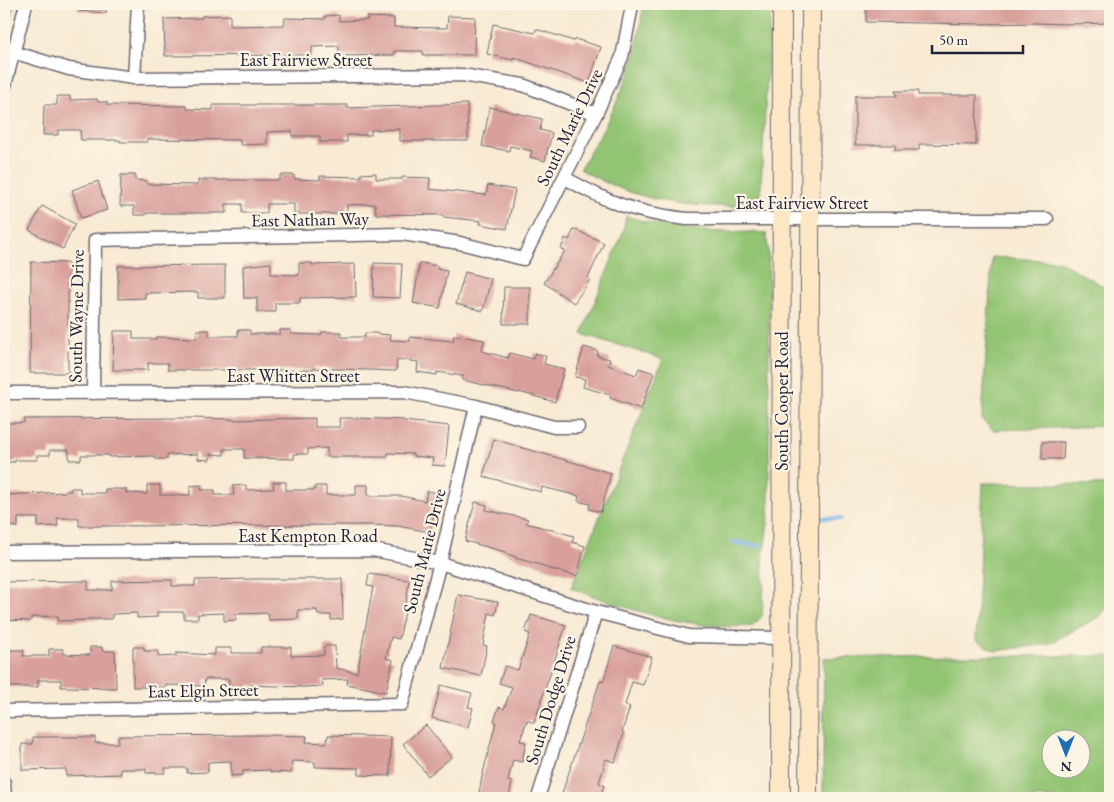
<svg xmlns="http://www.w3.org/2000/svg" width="1114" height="802" viewBox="0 0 1114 802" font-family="'EB Garamond',serif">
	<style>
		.green { fill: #93c473; stroke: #5a7357; fill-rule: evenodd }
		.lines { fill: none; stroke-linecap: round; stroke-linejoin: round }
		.stream { stroke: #7eb6ee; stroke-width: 4 }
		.building { fill: #d9a09b }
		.minor-casing { stroke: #6d6870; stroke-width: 15 }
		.secondary-casing { stroke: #6d6870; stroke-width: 20 }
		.minor { stroke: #fff; stroke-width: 12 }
		.secondary { stroke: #fce6c4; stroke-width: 18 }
		.labels { text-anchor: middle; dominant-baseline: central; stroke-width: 4.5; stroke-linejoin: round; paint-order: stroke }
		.street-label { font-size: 18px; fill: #22223b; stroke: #fcf5e5 }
	</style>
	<rect width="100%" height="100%" fill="#fcf5e5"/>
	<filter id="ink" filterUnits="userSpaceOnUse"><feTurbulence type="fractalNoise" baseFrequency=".02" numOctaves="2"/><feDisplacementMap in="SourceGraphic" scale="10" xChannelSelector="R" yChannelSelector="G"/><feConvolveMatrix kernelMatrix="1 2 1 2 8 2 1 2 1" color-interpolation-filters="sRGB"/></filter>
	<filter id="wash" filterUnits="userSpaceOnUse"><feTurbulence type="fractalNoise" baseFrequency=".0096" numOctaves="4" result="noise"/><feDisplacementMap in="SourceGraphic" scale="20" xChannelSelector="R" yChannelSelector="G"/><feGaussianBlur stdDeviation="1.12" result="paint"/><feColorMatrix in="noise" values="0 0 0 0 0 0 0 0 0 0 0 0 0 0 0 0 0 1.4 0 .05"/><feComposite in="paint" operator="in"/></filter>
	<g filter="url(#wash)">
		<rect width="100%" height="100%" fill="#f8ead3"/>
		<!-- green -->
		<g class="green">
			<path d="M4,4H15L4,44Z"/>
			<path d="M771,7L760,202C746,208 732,206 717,206C665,205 625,195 580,169C597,141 614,111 626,80C636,58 639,33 643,9Z"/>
			<path d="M626,216C657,226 690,231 723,232C737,233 751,231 766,233L768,248L769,287V516L763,558L764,585L762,616L753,626C692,631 627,609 571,588L663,359L582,334L623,232Z"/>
			<path d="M992,257L1059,261L1110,290V426L993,430L982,420Z"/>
			<path d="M983,483L1110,485V604L1100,616L1049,644L995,651L976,640Z"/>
			<path d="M963,656H1110V798H823L824,658ZM1052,740H1082V770H1052Z"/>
		</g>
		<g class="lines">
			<!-- stream -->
			<g class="stream">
				<path d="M823,518L841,519"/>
				<path d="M733,542L760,546"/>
			</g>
		</g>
		<g id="blocks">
			<!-- building -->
			<g class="building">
				<path d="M78,4H107L106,13L78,11Z"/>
				<path d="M866,4H1110V23L1070,24L1035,23L983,24L866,22Z"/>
				<path d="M230,15V26L284,25L285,18L325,19V16L339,15V21L367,20V17L394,18V27L447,28L448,16L475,17L474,55H423V51H394V55L339,56V46L312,47V55L165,56L164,19L202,18V16Z"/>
				<path d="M493,24L535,33L536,29L574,41L575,39L601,47L589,83L513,57V60L487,54Z"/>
				<path d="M895,91H918V95H977L976,145L919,144V150H895L896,145H855V96H897Z"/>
				<path d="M57,96H70V100L97,99L98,102H107V105L187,106V109L213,110V105H347V108L467,104L468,141H400V129L371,130V135H347V142H320V136H292V131L267,132V144L240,145V140L147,139V142H120V140H81L80,130H58V135H43L44,105H57Z"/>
				<path d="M490,107L542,119L540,130L552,133L545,161L530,157L532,151L510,146L509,151L482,146Z"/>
				<path d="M376,173V179H402V177L430,178L429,189L486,195L488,185L515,190L507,229L480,224L481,221L443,217V215L376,214L375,204L347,205V214H294V204H267V213H242V204H226V213H146V215H134V206H120L121,175H135V180L147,181V184L198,185V180H280V175H294V179L320,180V176L361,177V174Z"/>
				<path d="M98,181L107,210L81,218L72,190Z"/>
				<path d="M42,206L75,224L63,249L29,230Z"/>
				<path d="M574,229L604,243L588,278L590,280L574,303L544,283L565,251L561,249L565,238L569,240Z"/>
				<path d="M31,262L68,263V373H30Z"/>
				<path d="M271,263V274L299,275V263H312V265L355,264L356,297L300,298V303H275V312H257V298H244L243,266Z"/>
				<path d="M374,263L402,264L400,298L373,297Z"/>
				<path d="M420,263L438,266L437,269L447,271L440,308L413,303Z"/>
				<path d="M225,265V298H198V292L145,293V298L118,299V266Z"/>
				<path d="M465,272L491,279L483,311L456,304Z"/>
				<path d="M504,287H530V324H503Z"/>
				<path d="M197,330H209V336H238V330H250V334H280V330H291V334L321,335L322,332H341V337H365V333H377V334L391,335L390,340L410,341V337L453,341L454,335L484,340L482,351L508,358L510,353L533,359L535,353L546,356L544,364L564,369L555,402L519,392V393L462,380L463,376L437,372V375L417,372L418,362L397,359L396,371L313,368V370H168V363H148V370H113L114,331H133V339H156V337L197,338Z"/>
				<path d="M584,347L598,351L597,356L610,359L608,365L636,375L639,368L654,373L641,409L610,398L611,395L583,387L585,379L575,377Z"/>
				<path d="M188,418L231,419V420L315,418V427H340L339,418H358L404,420V421L449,426L445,466L432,465L433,458L413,456V454L388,453V457H327V448L308,449V454H294V459L244,458V449H224V455L210,454V460L198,459V454L167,455V459H155V456L109,457V455H81V460H69V450H50V455H37V460H15V462H4V423H24V419Z"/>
				<path d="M494,439L523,448L611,473L601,512L589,509L590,504L578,501L579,496L542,487L541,492L483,476Z"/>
				<path d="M1042,442H1064L1063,459H1042Z"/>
				<path d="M273,482H286V490H315V486H326V495H356V485H368V496H401L425,501L427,491L438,493L430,532L398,526L368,525L79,526V518H57L58,526L38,527V518H18V527L4,526V495L65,492L66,491H71V488H80V493H105V489H126V493L147,494V485H160V495H190V486L201,485V490H215V495H234L233,486L246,485V490L274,489Z"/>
				<path d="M475,502L487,505L486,510L528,519L526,523L574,536L572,542L585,546L577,576L543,567L544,566L515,558L516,557L505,553V552L465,541Z"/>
				<path d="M369,574L409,580L405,612L399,639L391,637L386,658L393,660L386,692L347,684L348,679L322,680L323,686L303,687L249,685V687H229V679H205L204,686L166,685V687H133V647H144V651H158V657L176,656V653L215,655V648H231V653H261V647H291V656L324,655V646H335L336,668L357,673L373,587L367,586Z"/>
				<path d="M256,579H342L343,619L331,620V615H318L317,610H298V619L269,620L268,613L236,614V620L224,621V613L198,614V619H184V612H157V617L137,618V613L112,614V619H88V620L58,621V616L31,617V621L4,620V582L88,581V590H112V581L172,580V586H195V580Z"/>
				<path d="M458,595L498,602L495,615L489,613L483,645L487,646L481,676L443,668Z"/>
				<path d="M531,615L566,625L534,723L527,720L520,741L526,742L522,762L513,760L508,781L512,782L509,798H478L482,777L496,722L494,721L499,707L504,709L512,687L499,683L505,666L518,670L530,634L525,632Z"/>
				<path d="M614,646L652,657L643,685L632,682L625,705L630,707L622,732L624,733L615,762L606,759L599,783L604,785L600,798H578L562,793L600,681L603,682Z"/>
				<path d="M90,647H102V651H115L116,688L61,687V680H38V687H4V650H24L23,656H49V649H63V654L90,655Z"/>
				<path d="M441,685L472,693L468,707L473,708L468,727L432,718Z"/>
				<path d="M426,725L452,757L428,776L403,744Z"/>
				<path d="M267,735L307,736L306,742L327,743L328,735L391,737L390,776L359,775V768L315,767V762L292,761L291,773L270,772V770L243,771V775L231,776V761L208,762V772L187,773V768H165V773H146V769H120L121,774L66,776V769L22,770V744H33V737H95V743H118V736Z"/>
			</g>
		</g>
	</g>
	<g filter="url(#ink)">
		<use href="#blocks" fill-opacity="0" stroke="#6d6870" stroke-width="1"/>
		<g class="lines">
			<defs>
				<g id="minor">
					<path d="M13,52L69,69L134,78L462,75L523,85L596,114"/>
					<path d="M134,78L138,4"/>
					<path d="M4,89L26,4"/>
					<path d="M565,178C580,186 595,195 611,201C635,211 661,216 687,219H1047"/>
					<path d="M4,393L404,392L476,406L554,427H578"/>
					<path d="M93,393L95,240L402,234L460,243L523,259L596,114L622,57L631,11V4"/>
					<path d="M4,552L373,550L440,563L596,612L689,636L780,638"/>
					<path d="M4,711L402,704L440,563L476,406"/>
					<path d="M4,783L5,798"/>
					<path d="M538,798L596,612"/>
				</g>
				<g id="secondary">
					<path d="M781,798L782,4"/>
					<path d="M808,798L811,4"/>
				</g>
			</defs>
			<!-- minor casing -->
			<use href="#minor" class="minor-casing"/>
			<!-- secondary casing -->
			<use href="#secondary" class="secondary-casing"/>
			<!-- minor -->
			<use href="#minor" class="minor"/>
			<!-- secondary -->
			<use href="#secondary" class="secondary"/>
		</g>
	</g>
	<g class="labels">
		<!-- street labels -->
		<g class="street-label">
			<text x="306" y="59">East Fairview Street</text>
			<text transform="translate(569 127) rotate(-64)">South Marie Drive</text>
			<text x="802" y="202">East Fairview Street</text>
			<text transform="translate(310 219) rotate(-1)">East Nathan Way</text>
			<text transform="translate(76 316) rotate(-89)">South Wayne Drive</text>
			<text x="293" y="375">East Whitten Street</text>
			<text transform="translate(781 401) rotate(-90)">South Cooper Road</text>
			<text x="308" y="535">East Kempton Road</text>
			<text transform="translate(424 551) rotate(-76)">South Marie Drive</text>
			<text transform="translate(203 690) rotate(-1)">East Elgin Street</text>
			<text transform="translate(550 700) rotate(-73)">South Dodge Drive</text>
		</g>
	</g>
	<!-- margin -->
	<rect width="1114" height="802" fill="none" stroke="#fcf5e5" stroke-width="20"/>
	<!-- north arrow -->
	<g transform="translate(1066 754) rotate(180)"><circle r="24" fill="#fcf5e5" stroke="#a5a1a1"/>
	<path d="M0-4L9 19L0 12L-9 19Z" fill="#1f6fb2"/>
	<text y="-8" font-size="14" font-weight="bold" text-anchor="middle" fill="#22223b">N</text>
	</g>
	<!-- scale -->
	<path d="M932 45v8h91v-8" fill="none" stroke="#22223b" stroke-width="2.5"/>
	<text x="939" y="45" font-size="15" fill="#22223b" stroke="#fcf5e5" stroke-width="4" paint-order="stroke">50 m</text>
</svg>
